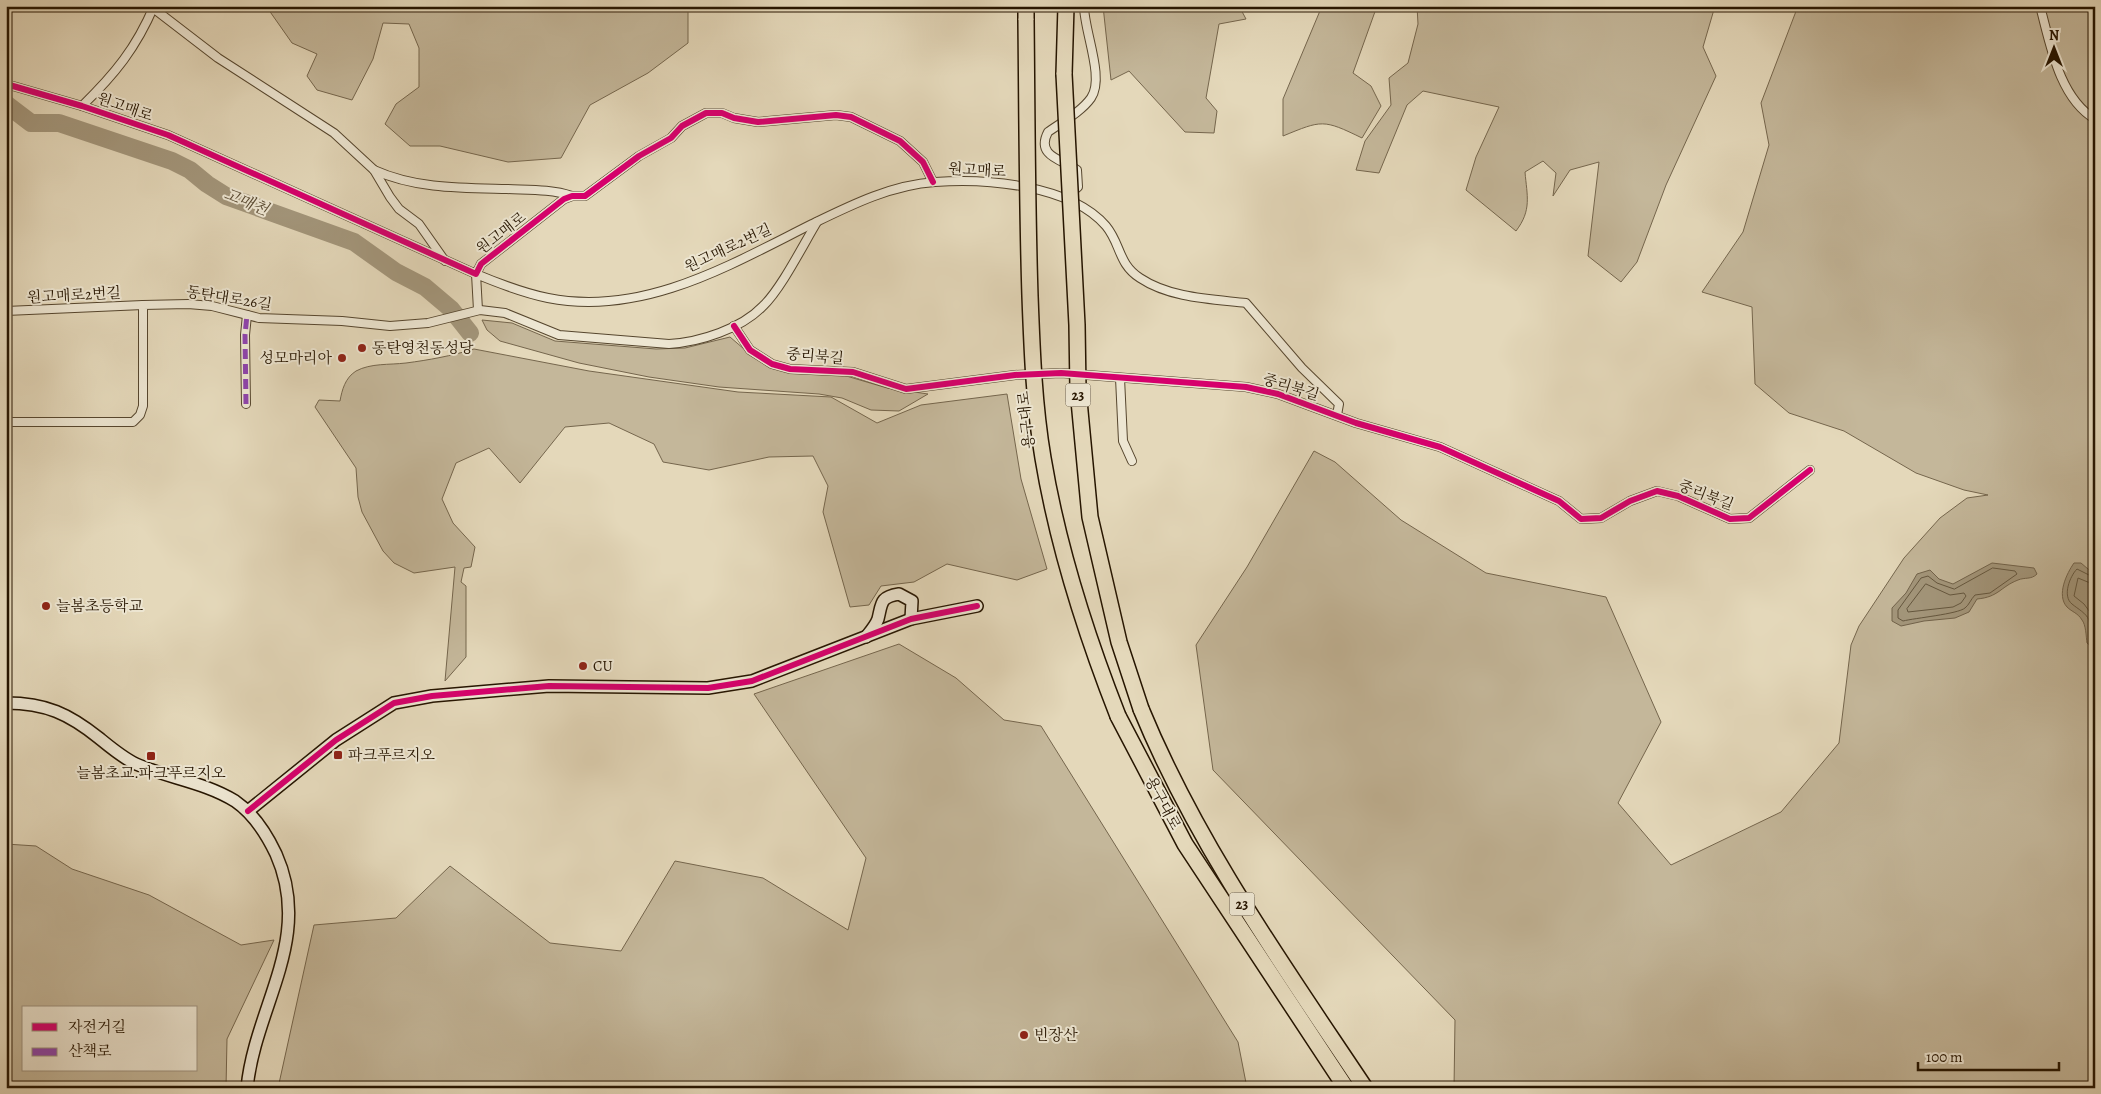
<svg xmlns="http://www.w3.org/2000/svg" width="2101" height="1094" viewBox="0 0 2101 1094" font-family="Alegreya,'Noto Serif KR',serif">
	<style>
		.green { fill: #c4b79a; stroke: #75664d; fill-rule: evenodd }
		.water { fill: #a3967b; stroke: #71624a }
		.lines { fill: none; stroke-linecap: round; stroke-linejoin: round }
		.shore { stroke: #64563e; stroke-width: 1 }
		.river { stroke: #a3967b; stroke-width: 18 }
		.street-casing { stroke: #56462e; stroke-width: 10 }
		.secondary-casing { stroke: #261500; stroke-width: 14 }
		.highway-casing { stroke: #261500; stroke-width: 18 }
		.street { stroke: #ede6d2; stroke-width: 8 }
		.secondary { stroke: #ede6d2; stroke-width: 11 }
		.highway { stroke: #e4d8ba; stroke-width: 15 }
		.highway-bridge-casing { stroke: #261500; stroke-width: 18; stroke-linecap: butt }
		.highway-bridge { stroke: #e4d8ba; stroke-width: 15 }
		.quiet { stroke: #8e44ad; stroke-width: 5; stroke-dasharray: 10 5; stroke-linecap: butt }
		.cycleway-casing { stroke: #ede6d2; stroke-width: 9 }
		.cycleway { stroke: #d6006c; stroke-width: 6 }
		.poi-dot { fill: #8f2418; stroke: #ede6d2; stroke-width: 2 }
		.labels { text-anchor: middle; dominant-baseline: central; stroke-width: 4; stroke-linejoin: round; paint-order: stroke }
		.shield { fill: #ede6d2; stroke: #62543f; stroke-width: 1 }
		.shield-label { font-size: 14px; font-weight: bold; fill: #261500 }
		.street-label { font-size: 15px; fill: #261500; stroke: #ede6d2 }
		.poi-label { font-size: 15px; fill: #261500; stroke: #ede6d2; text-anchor: start }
		.water-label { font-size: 16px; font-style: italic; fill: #584931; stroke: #ede6d2 }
	</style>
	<rect width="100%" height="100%" fill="#e4d8ba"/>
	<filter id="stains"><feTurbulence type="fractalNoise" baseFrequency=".004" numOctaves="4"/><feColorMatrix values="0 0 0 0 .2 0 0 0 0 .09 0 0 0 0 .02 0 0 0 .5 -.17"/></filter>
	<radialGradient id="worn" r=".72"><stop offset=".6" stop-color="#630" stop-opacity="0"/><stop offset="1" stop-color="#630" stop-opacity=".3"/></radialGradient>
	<!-- green -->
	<g class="green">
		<path d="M266,6H688V43L648,73L590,105L561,158L508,162L440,146H410L385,124L396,104L419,87V48L409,24L383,23L373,59L352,100L317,90L307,76L317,54L292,43Z"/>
		<path d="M1103,6H1239L1246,19L1219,24L1206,98L1217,111L1214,133L1185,132L1129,71L1111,80Z"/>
		<path d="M1322,6H1377L1353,73L1371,86L1381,106L1362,138C1323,119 1322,120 1283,136V99Z"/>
		<path d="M1417,6H1715L1703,47L1716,76L1666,185L1637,262L1621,282L1588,256L1599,162L1570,170L1553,196L1556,173L1543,161L1525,172C1527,196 1532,210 1516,231L1466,190L1476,157L1499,107L1423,91L1407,105L1379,173L1356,170L1365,141L1391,105L1389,78L1408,63L1418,24Z"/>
		<path d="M1798,6H2095V1088H1454L1455,1020L1213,770L1196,645L1247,567L1314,451L1335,462L1401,520L1486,573L1606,597L1661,722L1618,803L1671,865L1781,812L1839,743L1851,645L1859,626L1904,558L1940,518L1967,498L1988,495L1964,490L1916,473L1844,431L1789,413L1755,384L1752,307L1702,292L1743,232L1769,145L1761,103Z"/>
		<path d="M482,320L512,323L555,341L656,349L685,348L730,337L744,349L774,369L843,375L887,388L928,394L899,411L871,410L842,398L819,394L719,387L649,377L579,363L500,341L487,330Z"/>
		<path d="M474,349L589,371L738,392L831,397L877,423L921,405L1007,394L1021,479L1047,569L1017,580L947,564L914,582L881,586L869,605L850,607L823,512L828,486L813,456L769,457L709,470L663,462L654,444L609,423L565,427L520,483L489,448L456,463L442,499L453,523L475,547L471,567L464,568L461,582L466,586V657L445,681L455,567L414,573L394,563L383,551L362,512L358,497L356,468L315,407L319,400L340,401C342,390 345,378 356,371C371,363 389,365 406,363C429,360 451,356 474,349Z"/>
		<path d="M899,644L956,678L1004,720L1041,726L1238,1042L1247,1088H278L314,925L396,918L450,866L550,943L621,951L675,861L763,878L848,930L866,858L754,694Z"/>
		<path d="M6,844L36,846L72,869L149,895L241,945L274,940L227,1039L226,1088H6ZM24,1008H196V1070H24Z"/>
	</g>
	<!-- water -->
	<g class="water">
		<path d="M1992,563L2034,568L2037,574C2031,580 2025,577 2018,580C2000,587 1999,597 1977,599L1969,612L1955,618L1924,621L1901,626L1892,621V608L1906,593L1917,574L1930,570L1939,579L1953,584Z"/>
		<path d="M2074,563H2081L2095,575V649L2087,643C2086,636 2086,625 2082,620C2078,613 2072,612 2067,607C2056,595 2067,573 2074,563Z"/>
	</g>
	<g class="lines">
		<!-- shore -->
		<g class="shore">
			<path d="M1993,568L2015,571L2017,574L1990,593L1975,595C1971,599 1969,605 1965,608C1958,614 1915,618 1903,621L1898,618V610L1921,578L1928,576L1937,583L1954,589Z"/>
			<path d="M2095,578L2077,569C2070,576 2062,596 2072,604C2078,609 2086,613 2089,620C2091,628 2089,637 2095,642"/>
			<path d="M1926,584L1950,595L1964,593L1966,596L1961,603L1953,607L1908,612L1907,609Z"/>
			<path d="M2095,585L2078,578L2074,596L2084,604L2095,619"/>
		</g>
		<!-- river -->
		<path class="river" d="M6,104L31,123H59L172,161L190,170L207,184L226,196L354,242L396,272L425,287L451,309L470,333"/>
		<defs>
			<g id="street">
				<path d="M2040,6C2050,43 2059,98 2095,119"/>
				<path d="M153,8L218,58L334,133L374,170L390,197L399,209L419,224L445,261"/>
				<path d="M6,84L82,106L168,135L476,274L481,264L564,199L572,196H585L639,156L671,138L682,126L706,113H722L734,118L758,122L836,115L851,117L900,141L923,162L933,182"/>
				<path d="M82,106C115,74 136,48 154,6"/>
				<path d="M374,170C416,189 462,188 507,189C529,190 551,189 572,196"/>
				<path d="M1071,193L1078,187L1077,170C1064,160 1035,157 1048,132C1062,122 1081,112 1091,98C1105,78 1084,31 1084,6"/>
				<path d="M478,310L476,274C500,284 523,293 548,298C643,317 730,265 812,224C851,205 891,185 935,182C986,178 1071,185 1106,226C1121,244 1118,264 1140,278C1170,298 1210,299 1246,303L1302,368L1339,404L1337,415"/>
				<path d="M6,311L143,305"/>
				<path d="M734,326L750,350L772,364L790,369L853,372L906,389L1015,375L1061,373L1246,387L1278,394L1356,423L1440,447L1559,501L1581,519L1601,518L1630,501L1657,491L1678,496L1730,519L1749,518L1810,470"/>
				<path d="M1120,378L1123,441L1132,461"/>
				<path d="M246,404L245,335L247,315"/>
				<path d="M6,422H133L140,415L143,406V305L188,304L212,306L259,318L342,321L390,326L428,323L480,310L505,313L559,335L669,344C700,342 741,329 763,306C781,289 803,245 817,222"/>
			</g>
			<g id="secondary">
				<path d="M866,637C870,632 876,625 878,619C882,603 880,597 899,594L912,601L911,619"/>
				<path d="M6,703C46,703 69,714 99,738C110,747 123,758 136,764C168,778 204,782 235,801C254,814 266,833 276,854C314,939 255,1006 247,1088"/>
				<path d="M248,811L336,740L394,703L432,696L549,686L708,688L752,681L911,619L977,606"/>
			</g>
			<g id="highway">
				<path d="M1026,20V6"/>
				<path d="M1064,74L1066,6"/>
				<path d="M1141,709C1197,845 1283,965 1365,1088"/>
				<path d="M1118,716L1185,844L1346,1088"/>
			</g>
		</defs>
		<!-- street casing -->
		<use href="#street" class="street-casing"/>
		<!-- secondary casing -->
		<use href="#secondary" class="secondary-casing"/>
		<!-- highway casing -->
		<use href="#highway" class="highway-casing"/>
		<!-- street -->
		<use href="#street" class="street"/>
		<!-- secondary -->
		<use href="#secondary" class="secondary"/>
		<!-- highway -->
		<use href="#highway" class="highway"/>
		<defs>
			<g id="highway-bridge">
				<path d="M1026,20C1027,112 1027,204 1030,296C1032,350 1034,405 1043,458C1058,548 1085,632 1118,716"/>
				<path d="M1064,74L1077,325L1078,390L1090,517L1119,642L1141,709"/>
			</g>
		</defs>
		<!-- highway-bridge casing -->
		<use href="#highway-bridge" class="highway-bridge-casing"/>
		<!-- highway-bridge -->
		<use href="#highway-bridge" class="highway-bridge"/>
		<!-- quiet -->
		<path class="quiet" d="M246,404L245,335L247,315"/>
		<defs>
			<g id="cycleway">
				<path d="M6,84L82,106L168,135L476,274L481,264L564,199L572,196H585L639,156L671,138L682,126L706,113H722L734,118L758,122L836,115L851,117L900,141L923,162L933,182"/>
				<path d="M734,326L750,350L772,364L790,369L853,372L906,389L1015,375L1061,373L1246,387L1278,394L1356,423L1440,447L1559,501L1581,519L1601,518L1630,501L1657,491L1678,496L1730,519L1749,518L1810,470"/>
				<path d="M248,811L336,740L394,703L432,696L549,686L708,688L752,681L911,619L977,606"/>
			</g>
		</defs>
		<!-- cycleway casing -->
		<use href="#cycleway" class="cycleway-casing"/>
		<!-- cycleway -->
		<use href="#cycleway" class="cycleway"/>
	</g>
	<!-- markers -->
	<g class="poi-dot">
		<circle cx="362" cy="348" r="5"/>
		<circle cx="342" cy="358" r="5"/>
		<circle cx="46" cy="606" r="5"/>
		<circle cx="583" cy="666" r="5"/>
		<rect x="333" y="750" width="10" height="10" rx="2.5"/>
		<rect x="146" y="751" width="10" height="10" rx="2.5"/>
		<circle cx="1024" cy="1035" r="5"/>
	</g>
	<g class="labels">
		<!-- shield labels -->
		<g class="shield">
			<rect x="1065.5" y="383.5" width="25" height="23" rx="4"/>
			<rect x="1229.5" y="892.5" width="25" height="23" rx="4"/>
		</g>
		<g class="shield-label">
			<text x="1078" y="395">23</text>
			<text x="1242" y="904">23</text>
		</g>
		<!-- street labels -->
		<g class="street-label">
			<text transform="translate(125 107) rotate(19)">원고매로</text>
			<text transform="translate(977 170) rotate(3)">원고매로</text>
			<text transform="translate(501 233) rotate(-38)">원고매로</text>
			<text transform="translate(728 248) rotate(-25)">원고매로2번길</text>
			<text transform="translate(74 295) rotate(-3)">원고매로2번길</text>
			<text transform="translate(229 298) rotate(9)">동탄대로26길</text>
			<text transform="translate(815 356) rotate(5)">중리북길</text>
			<text transform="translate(1291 387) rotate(17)">중리북길</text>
			<text transform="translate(1026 420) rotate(-96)">용구대로</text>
			<text transform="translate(1706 495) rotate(21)">중리북길</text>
			<text transform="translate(1163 803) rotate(62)">용구대로</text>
		</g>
		<!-- poi labels -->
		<g class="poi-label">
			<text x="372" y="348">동탄영천동성당</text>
			<text x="332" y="358" text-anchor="end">성모마리아</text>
			<text x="56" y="606">늘봄초등학교</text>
			<text x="593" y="666">CU</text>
			<text x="348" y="755">파크푸르지오</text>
			<text x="151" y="773" text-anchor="middle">늘봄초교.파크푸르지오</text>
			<text x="1034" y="1035">빈장산</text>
		</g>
		<!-- water labels -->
		<g class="water-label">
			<text transform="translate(246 202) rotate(22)">고매천</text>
		</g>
	</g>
	<!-- margin -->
	<rect width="2101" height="1094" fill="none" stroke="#e4d8ba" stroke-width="25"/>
	<rect x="8" y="8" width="2086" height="1079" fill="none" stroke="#261500" stroke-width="2.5"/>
	<rect x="12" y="12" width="2076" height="1069" fill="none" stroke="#261500"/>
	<!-- legend -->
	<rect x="22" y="1006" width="175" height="65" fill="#ede6d2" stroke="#9d927e"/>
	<rect x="32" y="1023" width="25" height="8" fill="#d6006c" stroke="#9d927e"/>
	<text x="68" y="1032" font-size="15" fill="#261500">자전거길</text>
	<rect x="32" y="1048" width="25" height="8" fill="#8e44ad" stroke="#9d927e"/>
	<text x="68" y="1056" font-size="15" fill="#261500">산책로</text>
	<!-- north arrow -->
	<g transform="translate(2054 48)" stroke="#ede6d2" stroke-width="4" paint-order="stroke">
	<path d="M0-4L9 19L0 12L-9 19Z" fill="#261500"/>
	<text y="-8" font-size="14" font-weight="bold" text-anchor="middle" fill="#261500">N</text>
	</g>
	<!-- scale -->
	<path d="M1918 1062v8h141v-8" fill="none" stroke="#261500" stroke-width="2.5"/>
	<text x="1926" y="1062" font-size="15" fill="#261500" stroke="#ede6d2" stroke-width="4" paint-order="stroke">100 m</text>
	<rect width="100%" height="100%" filter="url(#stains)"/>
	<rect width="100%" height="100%" fill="url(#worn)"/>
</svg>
